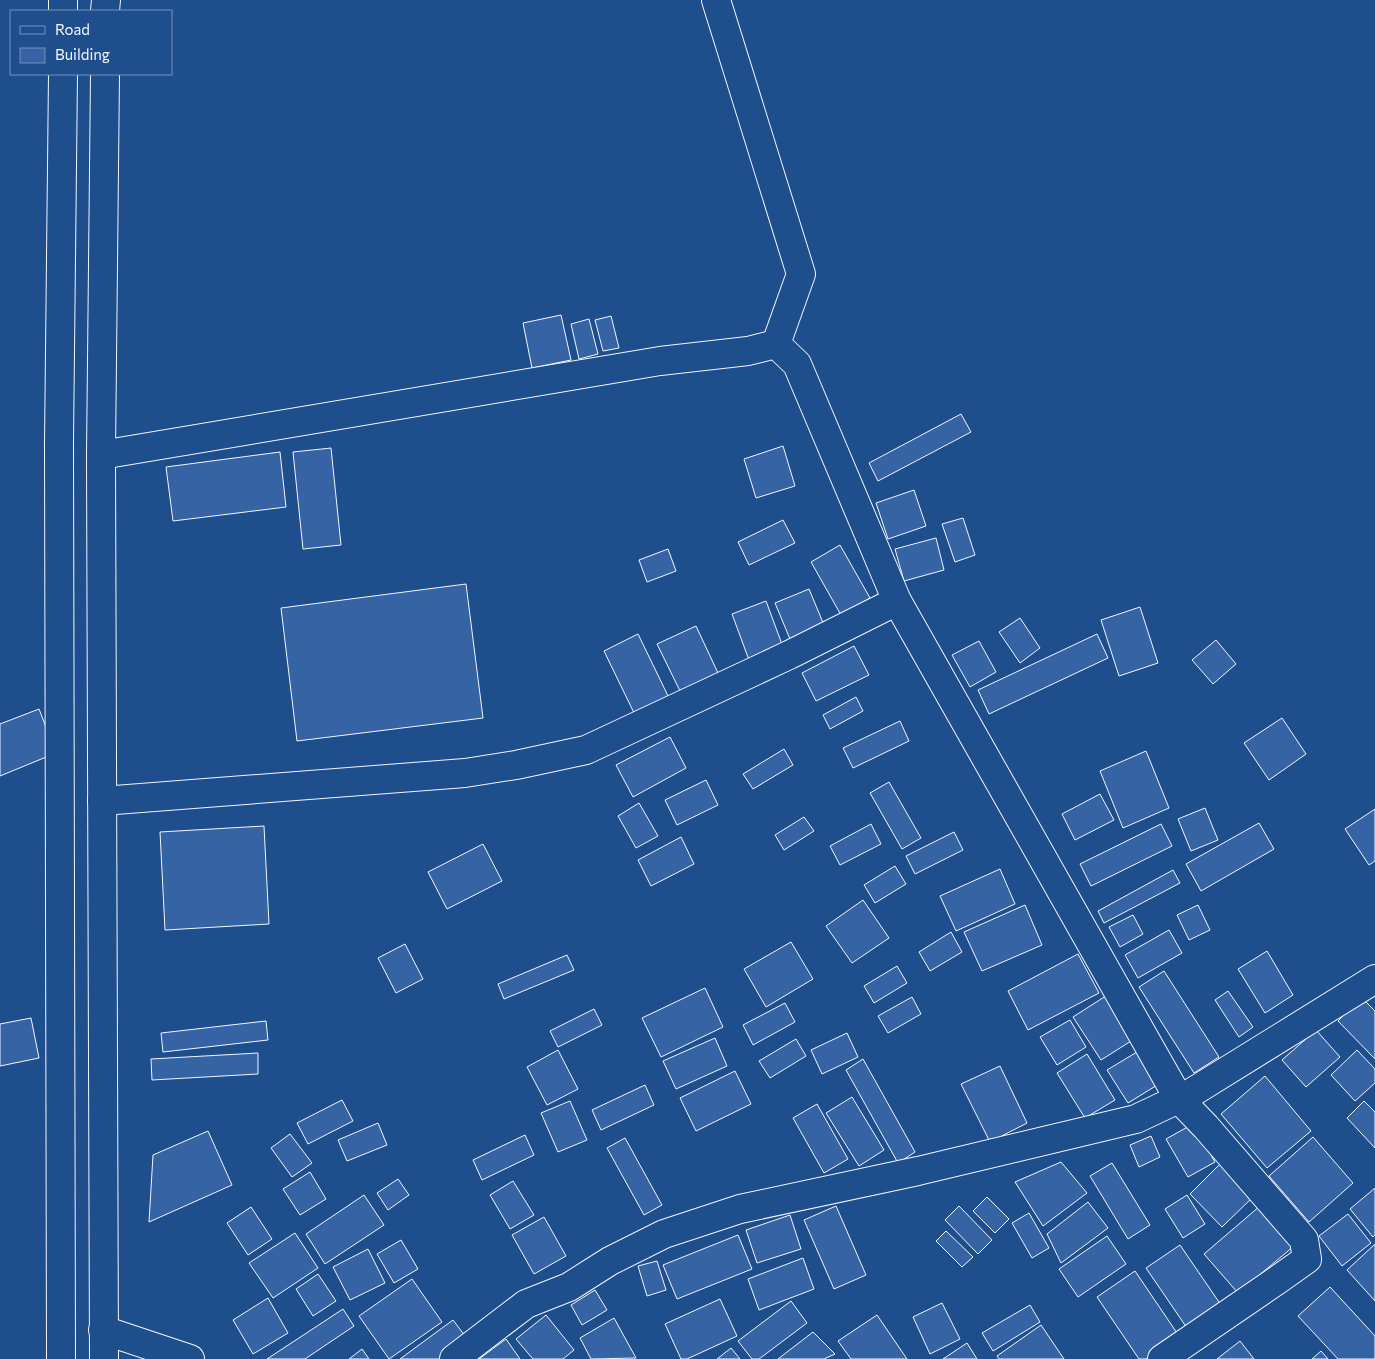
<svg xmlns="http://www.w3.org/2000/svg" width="1375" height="1359" viewBox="0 0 1375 1359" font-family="Commissioner,sans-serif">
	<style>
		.building { fill: #3563a3; stroke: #f2f6ff }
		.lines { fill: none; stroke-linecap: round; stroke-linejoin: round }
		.minor-casing { stroke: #f2f6ff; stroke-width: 30 }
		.major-casing { stroke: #f2f6ff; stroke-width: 30 }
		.minor { stroke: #1f4e8c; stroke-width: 28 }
		.major { stroke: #1f4e8c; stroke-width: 28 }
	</style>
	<rect width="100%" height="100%" fill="#1f4e8c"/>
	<!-- building -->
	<g class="building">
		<path d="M561,315L571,360L532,368L523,323Z"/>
		<path d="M611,316L619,348L603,351L595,320Z"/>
		<path d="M589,319L598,354L579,359L571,324Z"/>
		<path d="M961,414L971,432L878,481L869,463Z"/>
		<path d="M783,446L795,486L756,498L744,459Z"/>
		<path d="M331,448L341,545L303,549L293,452Z"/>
		<path d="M280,452L286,507L173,521L166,467Z"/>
		<path d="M914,490L926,526L888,539L876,503Z"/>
		<path d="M963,518L975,555L955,562L942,524Z"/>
		<path d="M783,520L795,543L749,565L738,542Z"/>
		<path d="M936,538L944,570L904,581L895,549Z"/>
		<path d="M840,545L870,598L841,615L811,562Z"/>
		<path d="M668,549L676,571L647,582L639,560Z"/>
		<path d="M466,584L483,718L297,741L281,608Z"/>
		<path d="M809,589L824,625L790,639L775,603Z"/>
		<path d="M766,601L783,647L749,660L732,614Z"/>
		<path d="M1140,607L1158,663L1119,676L1101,620Z"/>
		<path d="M1020,618L1040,648L1020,663L999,632Z"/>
		<path d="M696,626L718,673L680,691L657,644Z"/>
		<path d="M638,634L670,700L636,717L604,651Z"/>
		<path d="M1097,634L1108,658L989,714L978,690Z"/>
		<path d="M1216,640L1236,664L1213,684L1192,660Z"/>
		<path d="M979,641L996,672L970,687L952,655Z"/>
		<path d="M854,646L869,675L816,701L802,673Z"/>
		<path d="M856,697L863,711L830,729L823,715Z"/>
		<path d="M39,709L56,753L0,776V724Z"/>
		<path d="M1282,718L1306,754L1269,780L1244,743Z"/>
		<path d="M900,721L909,741L853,768L843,748Z"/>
		<path d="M670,737L686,768L633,797L616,765Z"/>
		<path d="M784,749L793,765L753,789L743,774Z"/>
		<path d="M1146,751L1169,808L1123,828L1100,771Z"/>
		<path d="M706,780L718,805L677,825L665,800Z"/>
		<path d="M889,782L921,838L902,849L870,793Z"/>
		<path d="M1100,794L1114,820L1075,840L1062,814Z"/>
		<path d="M639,803L658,836L636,848L618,816Z"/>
		<path d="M1205,808L1218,840L1191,851L1178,819Z"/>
		<path d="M1375,809V861L1369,865L1345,829Z"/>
		<path d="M804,817L814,831L784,850L775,835Z"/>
		<path d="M1259,823L1274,849L1201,891L1186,864Z"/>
		<path d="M871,824L881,844L840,865L830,846Z"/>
		<path d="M1161,824L1172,846L1091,886L1080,864Z"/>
		<path d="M264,826L269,924L165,930L160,832Z"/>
		<path d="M954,832L963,850L915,874L906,856Z"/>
		<path d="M681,837L694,864L651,886L638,860Z"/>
		<path d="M483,844L502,881L447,909L428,872Z"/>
		<path d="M895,866L906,884L875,903L864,885Z"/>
		<path d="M1000,869L1015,904L956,931L940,896Z"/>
		<path d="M1173,870L1180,883L1104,923L1098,911Z"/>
		<path d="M863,900L889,938L852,963L826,926Z"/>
		<path d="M1025,905L1042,945L982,971L964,932Z"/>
		<path d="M1198,905L1210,930L1189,940L1177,915Z"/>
		<path d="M1133,915L1143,934L1120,947L1109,927Z"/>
		<path d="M1169,930L1182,953L1138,978L1125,955Z"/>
		<path d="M951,932L962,952L930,971L919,952Z"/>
		<path d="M791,942L813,979L766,1007L744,969Z"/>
		<path d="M405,944L423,979L396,993L378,958Z"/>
		<path d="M1267,951L1293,995L1265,1013L1238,969Z"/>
		<path d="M1078,954L1099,993L1028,1030L1008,991Z"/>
		<path d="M567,955L574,970L504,999L498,984Z"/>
		<path d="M897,966L907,983L874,1003L864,986Z"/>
		<path d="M1164,971L1219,1057L1194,1073L1139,987Z"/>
		<path d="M705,988L723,1027L661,1057L642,1018Z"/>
		<path d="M1228,991L1253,1027L1239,1037L1215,1000Z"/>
		<path d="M1112,992L1139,1036L1101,1060L1073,1017Z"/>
		<path d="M912,997L921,1014L888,1033L878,1016Z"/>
		<path d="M1361,997L1375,1011V1059L1338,1021Z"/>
		<path d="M785,1003L795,1022L753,1045L743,1025Z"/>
		<path d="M594,1009L602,1025L558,1047L550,1031Z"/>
		<path d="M31,1018L39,1058L0,1066V1024Z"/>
		<path d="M1070,1020L1086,1047L1057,1065L1040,1037Z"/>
		<path d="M266,1021L268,1040L163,1052L161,1033Z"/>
		<path d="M1316,1030L1340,1057L1306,1087L1282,1060Z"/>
		<path d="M847,1033L858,1057L822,1074L811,1050Z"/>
		<path d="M715,1038L727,1066L676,1089L663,1061Z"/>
		<path d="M796,1039L806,1056L770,1078L759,1061Z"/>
		<path d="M1147,1046L1167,1079L1128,1103L1107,1070Z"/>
		<path d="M558,1050L578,1089L547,1105L527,1067Z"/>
		<path d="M1357,1050L1375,1069V1083L1355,1101L1331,1075Z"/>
		<path d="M258,1053V1074L152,1080L151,1059Z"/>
		<path d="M1087,1054L1115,1100L1085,1118L1057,1073Z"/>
		<path d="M863,1059L915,1152L898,1163L846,1070Z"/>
		<path d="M1000,1066L1027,1123L990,1142L961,1084Z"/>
		<path d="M735,1071L751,1104L696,1131L680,1098Z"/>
		<path d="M1265,1076L1311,1131L1267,1168L1221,1114Z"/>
		<path d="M645,1085L654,1105L601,1130L592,1110Z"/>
		<path d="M852,1097L884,1150L859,1166L826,1113Z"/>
		<path d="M342,1100L353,1121L308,1144L297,1123Z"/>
		<path d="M570,1101L587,1140L558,1152L541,1113Z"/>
		<path d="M1364,1101L1375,1112V1148L1347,1118Z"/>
		<path d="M817,1104L848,1159L824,1173L793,1118Z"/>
		<path d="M378,1123L387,1145L347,1161L338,1140Z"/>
		<path d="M1193,1124L1215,1162L1188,1177L1166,1139Z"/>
		<path d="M208,1131L232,1185L149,1222L153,1155Z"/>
		<path d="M290,1134L312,1163L292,1177L271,1148Z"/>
		<path d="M525,1135L534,1155L482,1180L473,1160Z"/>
		<path d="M1151,1136L1160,1157L1139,1167L1130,1145Z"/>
		<path d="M1313,1137L1353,1183L1309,1222L1269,1176Z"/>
		<path d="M625,1138L662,1205L644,1215L607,1148Z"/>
		<path d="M1061,1162L1087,1193L1043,1226L1015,1182Z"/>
		<path d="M1222,1162L1254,1196L1222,1227L1190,1194Z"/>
		<path d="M1112,1163L1150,1225L1128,1239L1090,1176Z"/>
		<path d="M310,1172L326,1199L300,1215L283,1189Z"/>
		<path d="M398,1179L409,1195L388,1210L377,1193Z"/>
		<path d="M513,1181L534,1215L510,1229L490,1195Z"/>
		<path d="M1375,1188V1235L1373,1237L1350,1209Z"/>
		<path d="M364,1195L384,1225L325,1264L306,1234Z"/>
		<path d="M1187,1195L1205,1224L1183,1238L1165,1209Z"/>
		<path d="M987,1197L1009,1219L995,1233L973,1211Z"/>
		<path d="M1088,1202L1108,1228L1061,1263L1047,1234Z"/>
		<path d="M836,1206L866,1275L834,1289L804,1220Z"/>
		<path d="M959,1206L992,1240L978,1254L945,1220Z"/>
		<path d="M1260,1206L1294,1246L1238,1293L1204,1254Z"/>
		<path d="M251,1207L272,1239L248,1255L227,1223Z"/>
		<path d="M1029,1213L1049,1248L1032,1258L1012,1223Z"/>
		<path d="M1348,1214L1371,1243L1342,1266L1319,1236Z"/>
		<path d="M790,1215L801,1249L757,1263L746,1230Z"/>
		<path d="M544,1217L566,1256L534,1274L512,1235Z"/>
		<path d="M946,1231L973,1257L962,1267L936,1241Z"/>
		<path d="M295,1233L318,1268L273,1298L249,1263Z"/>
		<path d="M738,1235L752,1269L677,1299L663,1265Z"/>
		<path d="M1107,1236L1126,1264L1078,1297L1059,1269Z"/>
		<path d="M401,1240L418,1269L394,1283L377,1254Z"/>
		<path d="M1375,1244V1301L1347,1270Z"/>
		<path d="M1180,1245L1221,1305L1187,1328L1146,1268Z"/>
		<path d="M368,1249L385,1283L350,1300L333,1267Z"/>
		<path d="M803,1258L814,1289L759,1310L748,1279Z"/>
		<path d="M657,1261L666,1290L647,1296L638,1266Z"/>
		<path d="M1135,1271L1179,1336L1146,1359H1139L1097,1297Z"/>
		<path d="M318,1274L336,1301L313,1316L296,1289Z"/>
		<path d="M412,1279L442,1322L389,1359L359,1316Z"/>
		<path d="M1330,1287L1375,1336V1359H1338L1298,1316Z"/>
		<path d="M595,1290L607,1310L582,1325L571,1305Z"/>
		<path d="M268,1298L288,1333L253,1354L233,1320Z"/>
		<path d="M720,1299L737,1336L687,1359H681L665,1324Z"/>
		<path d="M791,1301L807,1323L759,1359H752L738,1341Z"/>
		<path d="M942,1303L960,1339L930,1354L913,1317Z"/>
		<path d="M1030,1305L1040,1322L993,1351L982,1333Z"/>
		<path d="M343,1309L354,1326L305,1359H267Z"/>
		<path d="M546,1315L574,1350L563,1359H533L516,1339Z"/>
		<path d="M877,1315L907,1359H851L838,1341Z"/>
		<path d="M614,1318L636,1358L591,1359L580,1338Z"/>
		<path d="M453,1320L468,1340L442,1359H400Z"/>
		<path d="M1041,1325L1064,1359H999L997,1356Z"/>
		<path d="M813,1332L835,1354L824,1359H778Z"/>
		<path d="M506,1339L520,1359H479Z"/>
		<path d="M1240,1341L1254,1359H1217Z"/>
		<path d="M967,1343L977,1359H943Z"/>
		<path d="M731,1348L740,1359H717Z"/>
		<path d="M362,1349L369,1359H349Z"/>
		<path d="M1321,1351L1328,1359H1312Z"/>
	</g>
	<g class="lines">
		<defs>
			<g id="minor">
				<path d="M716,0L801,274L776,344"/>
				<path d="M101,455L660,361L748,351L776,344L797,364L897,601L1179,1099L1206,1127L1304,1240L1307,1259L1276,1281L1162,1359"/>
				<path d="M102,801L465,773L516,765L586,750L789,655L897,601"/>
				<path d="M103,1330L190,1359"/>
				<path d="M454,1359L526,1304L569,1287L610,1261L664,1234L740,1209L918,1171L1136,1119L1191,1093L1375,979"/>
			</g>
			<g id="major">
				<path d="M63,11V0"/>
				<path d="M105,11L106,0"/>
				<path d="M61,1359L59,443L63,74"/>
				<path d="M104,1359L101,455L105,74"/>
			</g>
		</defs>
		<!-- minor casing -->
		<use href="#minor" class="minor-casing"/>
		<!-- major casing -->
		<use href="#major" class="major-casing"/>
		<!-- minor -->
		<use href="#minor" class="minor"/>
		<!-- major -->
		<use href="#major" class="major"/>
	</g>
	<!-- legend -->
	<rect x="10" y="10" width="162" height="65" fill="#1f4e8c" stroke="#7391ba"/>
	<rect x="20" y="26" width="25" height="8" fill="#1f4e8c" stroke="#7391ba"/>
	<text x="55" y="35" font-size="15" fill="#f2f6ff">Road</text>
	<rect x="20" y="48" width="25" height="15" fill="#3563a3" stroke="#7391ba"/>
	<text x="55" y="60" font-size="15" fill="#f2f6ff">Building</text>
</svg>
